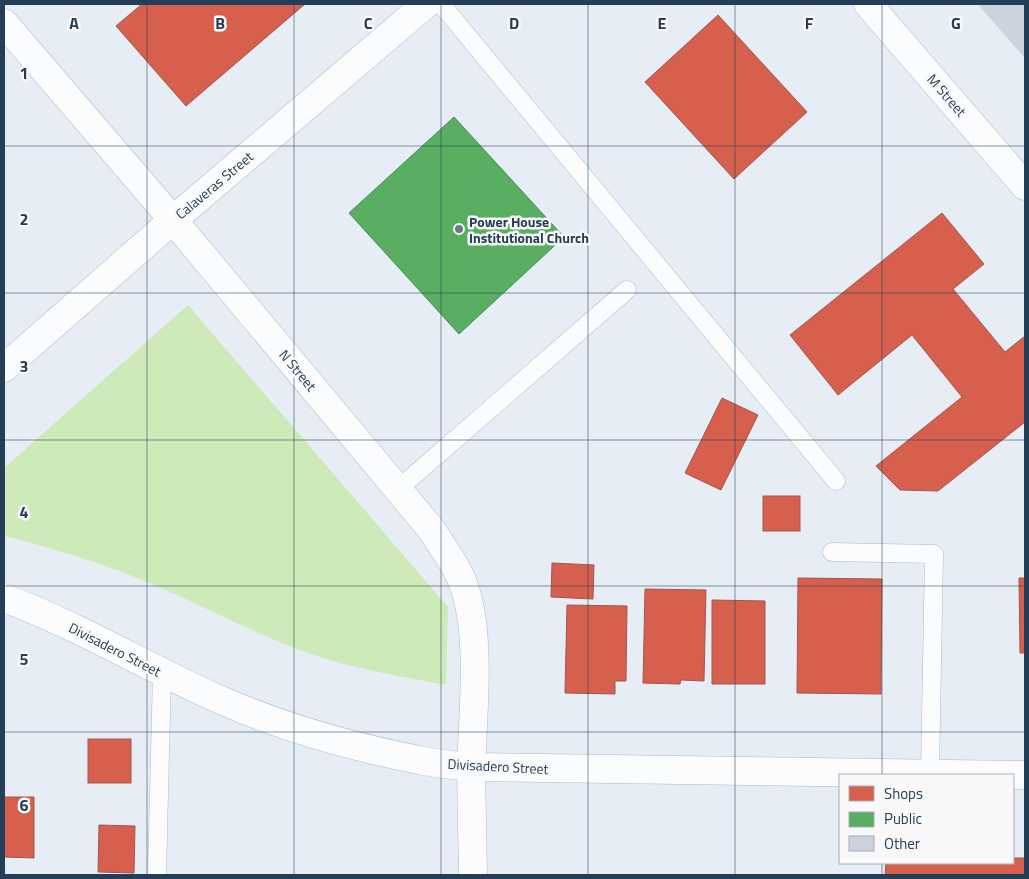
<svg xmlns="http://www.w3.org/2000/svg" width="1029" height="879" viewBox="0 0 1029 879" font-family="'Titillium Web',sans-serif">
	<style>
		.green { fill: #ceeab8 }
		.shops { fill: #d6604d; stroke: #a15650 }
		.public { fill: #5aae61; stroke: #4a8c5e }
		.building { fill: #ccd3de; stroke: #d1d8e7 }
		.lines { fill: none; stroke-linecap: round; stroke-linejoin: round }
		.service-casing { stroke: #adbcca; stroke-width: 19 }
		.minor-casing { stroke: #adbcca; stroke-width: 29 }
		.tertiary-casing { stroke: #adbcca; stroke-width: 29 }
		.secondary-casing { stroke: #adbcca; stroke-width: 29 }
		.service { stroke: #fbfcfd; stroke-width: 18 }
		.minor { stroke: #fbfcfd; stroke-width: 28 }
		.tertiary { stroke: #fbfcfd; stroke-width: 28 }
		.secondary { stroke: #fbfcfd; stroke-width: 28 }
		.grid { fill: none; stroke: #243e57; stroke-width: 1; stroke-opacity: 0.55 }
		.poi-dot { fill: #687b8e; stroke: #f8f8f8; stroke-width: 2 }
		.labels { text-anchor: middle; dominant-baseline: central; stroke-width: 5; stroke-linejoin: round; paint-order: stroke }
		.street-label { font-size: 14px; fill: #243e57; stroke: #f8f8f8 }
		.poi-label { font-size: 14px; font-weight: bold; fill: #243e57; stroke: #f8f8f8; text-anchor: start }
		.grid-label { font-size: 16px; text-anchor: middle; font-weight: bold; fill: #243e57; stroke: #f8f8f8; stroke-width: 5; stroke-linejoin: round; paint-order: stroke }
	</style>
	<rect width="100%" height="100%" fill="#e6edf4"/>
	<!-- green -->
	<path class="green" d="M188,305L448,607L446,685C404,677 361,670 320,657C258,637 202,604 142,580C97,561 51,548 4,536V468Z"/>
	<!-- shops -->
	<g class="shops">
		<path d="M142,4H305L186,106L116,26Z"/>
		<path d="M718,15L807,112L734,179L645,82Z"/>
		<path d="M942,213L984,264L953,289L1005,352L1025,336V422L938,491L900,490L876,466L962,397L912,335L838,395L790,335Z"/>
		<path d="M722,398L758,415L721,490L685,473Z"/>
		<rect x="763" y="496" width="37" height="35"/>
		<path d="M552,563L594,565L593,599L551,597Z"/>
		<path d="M798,578L882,579L881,694L797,693Z"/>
		<path d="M1019,578H1025V653H1020Z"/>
		<path d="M645,589L706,590L704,681L681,680L680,684L643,683Z"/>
		<path d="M712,600L765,601V684H712Z"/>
		<path d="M567,605L627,606L626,681H615V694L565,693Z"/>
		<rect x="88" y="739" width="43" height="44"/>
		<path d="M4,797H34V858L4,857Z"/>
		<path d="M99,825L135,826L134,873L98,872Z"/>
		<path d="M1013,858H1025V875H885L886,863H1013Z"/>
	</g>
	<!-- public -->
	<path class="public" d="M454,117L564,237L459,334L349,213Z"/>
	<!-- building -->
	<path class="building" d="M978,4H1025V58Z"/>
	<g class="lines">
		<defs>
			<g id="service">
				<path d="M441,4L836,481"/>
				<path d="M397,490L627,290"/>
				<path d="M832,552L934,554L930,773"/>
				<path d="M157,875L162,673"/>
			</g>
			<path id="minor" d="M471,767L473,875"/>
			<g id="tertiary">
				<path d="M868,4L1025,186"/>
				<path d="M4,23L173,220L431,529C443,548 458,567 465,589C481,638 473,715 471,767"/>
				<path d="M4,368L173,220L426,4"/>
			</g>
			<path id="secondary" d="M4,598C80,626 149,669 223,701C285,728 353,747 419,760C436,764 454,765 471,767L1025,775"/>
		</defs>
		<!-- service casing -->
		<use href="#service" class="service-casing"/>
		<!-- minor casing -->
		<use href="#minor" class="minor-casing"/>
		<!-- tertiary casing -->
		<use href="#tertiary" class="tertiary-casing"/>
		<!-- secondary casing -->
		<use href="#secondary" class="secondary-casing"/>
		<!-- service -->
		<use href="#service" class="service"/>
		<!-- minor -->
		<use href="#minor" class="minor"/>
		<!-- tertiary -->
		<use href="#tertiary" class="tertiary"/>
		<!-- secondary -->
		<use href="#secondary" class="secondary"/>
	</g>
	<!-- grid -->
	<path class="grid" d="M147,4V875M294,4V875M441,4V875M588,4V875M735,4V875M882,4V775M4,146H1025M4,293H1025M4,440H1025M4,586H1025M4,732H1025M882,863V875"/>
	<!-- markers -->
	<circle class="poi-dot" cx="459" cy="229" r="5"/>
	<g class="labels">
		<!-- street labels -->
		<g class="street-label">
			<text transform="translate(947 95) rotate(49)">M Street</text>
			<text transform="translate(214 185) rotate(-40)">Calaveras Street</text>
			<text transform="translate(298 370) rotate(50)">N Street</text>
			<text transform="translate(115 649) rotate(27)">Divisadero Street</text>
			<text transform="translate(498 766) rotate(3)">Divisadero Street</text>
		</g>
		<!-- poi labels -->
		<g class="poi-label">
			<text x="469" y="221">Power House<tspan x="469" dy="16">Institutional Church</tspan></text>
		</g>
	</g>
	<g class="grid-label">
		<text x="74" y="29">A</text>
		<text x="220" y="29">B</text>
		<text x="368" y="29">C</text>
		<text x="514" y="29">D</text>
		<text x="662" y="29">E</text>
		<text x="809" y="29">F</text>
		<text x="956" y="29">G</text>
		<text x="24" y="79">1</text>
		<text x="24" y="225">2</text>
		<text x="24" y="372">3</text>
		<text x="24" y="518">4</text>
		<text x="24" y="665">5</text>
		<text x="24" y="811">6</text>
	</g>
	<!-- border -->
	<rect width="1029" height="879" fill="none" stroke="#243e57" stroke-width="10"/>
	<!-- legend -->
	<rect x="839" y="774" width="175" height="90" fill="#f8f8f8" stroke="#a3aeb8"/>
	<rect x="849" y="786" width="25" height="15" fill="#d6604d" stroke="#a3aeb8"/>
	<text x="884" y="799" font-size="15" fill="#243e57">Shops</text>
	<rect x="849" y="812" width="25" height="15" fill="#5aae61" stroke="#a3aeb8"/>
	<text x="884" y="824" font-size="15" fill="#243e57">Public</text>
	<rect x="849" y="836" width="25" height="15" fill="#ccd3de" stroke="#a3aeb8"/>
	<text x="884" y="849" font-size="15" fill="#243e57">Other</text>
</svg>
